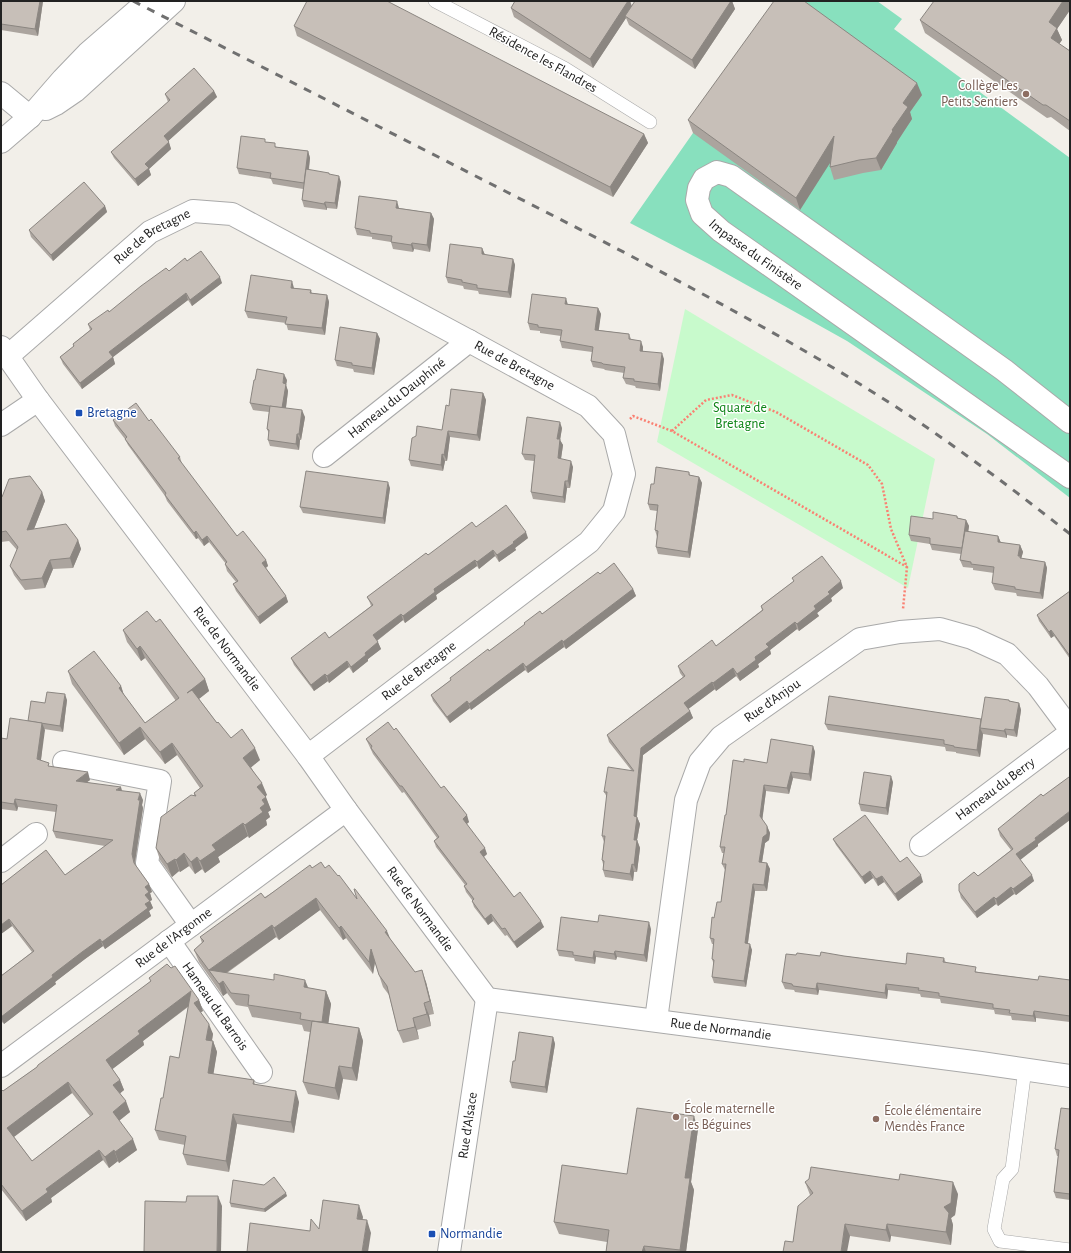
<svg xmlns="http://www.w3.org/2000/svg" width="1071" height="1253" viewBox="0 0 1071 1253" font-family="'Alegreya Sans',sans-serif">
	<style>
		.park { fill: #c8facc }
		.pitch { fill: #88e0be }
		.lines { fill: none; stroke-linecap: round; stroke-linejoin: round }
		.service-casing { stroke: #a9a9a9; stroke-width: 14 }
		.minor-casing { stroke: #a9a9a9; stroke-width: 24 }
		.tertiary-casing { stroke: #a9a9a9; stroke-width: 24 }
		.path { stroke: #fa8072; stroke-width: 2.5; stroke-dasharray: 2 2; stroke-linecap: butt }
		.service { stroke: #fff; stroke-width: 13 }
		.minor { stroke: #fff; stroke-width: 22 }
		.tertiary { stroke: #fff; stroke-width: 22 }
		.rail { stroke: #707070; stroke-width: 3; stroke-dasharray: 8 8; stroke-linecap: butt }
		.wall { fill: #aba49e; fill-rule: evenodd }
		.shaded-wall { fill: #8b8681 }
		.building { fill: #c7bfb8; stroke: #8b8681; fill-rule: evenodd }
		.education-dot { fill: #8d6e63; stroke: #fff; stroke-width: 1.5 }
		.transit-dot { fill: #1a4fb4; stroke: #fff; stroke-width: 1.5 }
		.labels { text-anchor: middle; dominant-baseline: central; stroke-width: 3; stroke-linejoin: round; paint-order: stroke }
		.street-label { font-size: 14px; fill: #222; stroke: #fff }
		.education-label { font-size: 14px; fill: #785e54; stroke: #fff; text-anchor: start }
		.park-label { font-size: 14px; fill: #0c8416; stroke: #fff }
		.transit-label { font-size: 14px; fill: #164399; stroke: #fff; text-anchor: start }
	</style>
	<rect width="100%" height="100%" fill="#f2efe9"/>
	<!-- park -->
	<path class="park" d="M685,309L935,459L908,588L657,442Z"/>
	<!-- pitch -->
	<path class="pitch" d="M787,1H877L902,19L894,29L1070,158V498L987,434L847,341L709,264L630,223L693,133Z"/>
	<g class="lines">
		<defs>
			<g id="service">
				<path d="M435,1L564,68L650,122"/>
				<path d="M1025,1069L1012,1169L1003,1179L994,1229L1000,1241L1070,1250"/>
			</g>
			<g id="minor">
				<path d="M1,93L30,117"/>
				<path id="s1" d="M1,347L38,400L308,756L346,810L487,999L981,1063L1070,1076"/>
				<path id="s2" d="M8,356L150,232L193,211L232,214L469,341L588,406L614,434L624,474L614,511L589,542L308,756"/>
				<path id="s3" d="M1070,422L1004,370L731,176L717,172L704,179L699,188L697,200L702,214L721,231L1070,477"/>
				<path d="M1,425L38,400"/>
				<path id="s4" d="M324,456L469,341"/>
				<path d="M64,762L160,781L147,863L191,925"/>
				<path id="s5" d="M921,845L1070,733"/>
				<path d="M1,861L36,834"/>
				<path id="s6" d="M169,941L261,1072"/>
				<path id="s7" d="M656,1020L686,800L700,762L721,737L860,639L900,632L940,629L972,638L1007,654L1038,686L1070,729"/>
				<path id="s8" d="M1,1066L346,810"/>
				<path id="s9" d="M449,1252L487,999"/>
			</g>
			<g id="tertiary">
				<path d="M46,109L56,104L75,91L174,1"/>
				<path d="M1,142L30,117L63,79L88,53L148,1"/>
			</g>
		</defs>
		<!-- service casing -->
		<use href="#service" class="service-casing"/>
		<!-- minor casing -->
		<use href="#minor" class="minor-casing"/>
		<!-- tertiary casing -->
		<use href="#tertiary" class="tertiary-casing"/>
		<!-- path -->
		<g class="path">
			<path d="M630,419L633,416L672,431L907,567"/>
			<path d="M672,431L706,400L732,395L776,412L868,465L882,484L891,529L907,567L903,609"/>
		</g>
		<!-- service -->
		<use href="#service" class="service"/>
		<!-- minor -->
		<use href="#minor" class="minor"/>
		<!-- tertiary -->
		<use href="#tertiary" class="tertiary"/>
		<!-- rail -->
		<path class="rail" d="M133,1L589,234C698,291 807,348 910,416C965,453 1018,493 1070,534"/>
	</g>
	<!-- wall -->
	<g class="wall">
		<path d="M1,1H43L38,36L1,30Z"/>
		<path d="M630,1L632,6L635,1H732L735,9L695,69L629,25L626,18L593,68L514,17L511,8Z"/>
		<path d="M1070,1V10L1057,29L1062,40L1059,44L1070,51V131L1051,117L1047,118L925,33L920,20Z"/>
		<path d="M294,26L644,134L648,143L613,197L297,36Z"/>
		<path d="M214,91L217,97L168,141L171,149L149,169L151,175L138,186L114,158L111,152L168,102L165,94Z"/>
		<path d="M922,95L910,112L912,119L897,142V143L881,170L863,173L834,180L830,167V162L800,210L693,133L688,120Z"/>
		<path d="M266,142L277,147L308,151L310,158L309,170L329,175L341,182L337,209L327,208V210L304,207L302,200L303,189L273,184L271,179L239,174L237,168Z"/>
		<path d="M105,206L107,212L53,261L31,237L29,230Z"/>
		<path d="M399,208L431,213L434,219L430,252L414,249L413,252L393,249L391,242L372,239V237L357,235L355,228Z"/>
		<path d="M482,248L485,255L513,259L515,265L511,298L479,294L478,291L464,289L463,286L448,283L446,277Z"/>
		<path d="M187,261L222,283L192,306L188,300L113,357L115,364L82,389L63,364L60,357L73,347V344L90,330L88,324L109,312L169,271Z"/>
		<path d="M294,288L311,290L312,293L327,295L329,302L325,335L288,330L286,323L248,318L245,311Z"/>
		<path d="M568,304L598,308L601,314L598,330L629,334L631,339L643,347V351L664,359L660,391L636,388L635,386L626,384L623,378L624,373L605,370L604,369L593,367L591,361L592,352L562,348L560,341L561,336L540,333V331L530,330L528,323Z"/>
		<path d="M377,333L380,339L374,375L354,372L353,369L337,366L335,360Z"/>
		<path d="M287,380L286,385L288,391L286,408L305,417L301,440H300L299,450L270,446L268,440L269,434L267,429L269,412L253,410L250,403Z"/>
		<path d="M483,393L486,400L480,441L450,437L447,461H445L443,471L411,466L409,460L442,430L449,406Z"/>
		<path d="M113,420L149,421L180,457L182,464L237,536L266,560L268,566L266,568L286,596L288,602L260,624L236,591L233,584L236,582L227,571L225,564H226L209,542L204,546L198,538L196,539L167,501L165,496L128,445L125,439L115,426Z"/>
		<path d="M562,428L560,440L563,445L561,459L573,467L570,488H567L565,503L533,499L531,492L534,461L525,460L522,454Z"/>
		<path d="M689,472L690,475L699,477L702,483L690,558L658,554L656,547L657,537L655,530L657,511L650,510L648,504L654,484Z"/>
		<path d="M390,488L385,524L303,513L300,507Z"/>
		<path d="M42,492L45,501L34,529L78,540L81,549L73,568L53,569L45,588L25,590L14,575L10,566L17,550L9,541L1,542V497Z"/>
		<path d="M957,516L958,518L966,520L969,526L968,532L998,536L1001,543L1020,545L1023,552L1021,559L1045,562L1047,568L1043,599L1017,596L1016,593L995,590L992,583L994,573L973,570V568L963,567L960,560L961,554L932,550L930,544L911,541L909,535L933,519Z"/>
		<path d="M476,527L528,538L515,548L516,550L499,562L495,556L479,569L477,566L436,595L437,599L405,623L403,620L377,641L381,649L368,659V661L353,673L349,667L329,683L328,681L314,691L294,665L291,658L329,638L371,606L370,603L367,597L428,555Z"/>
		<path d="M600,574L633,589L636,596L566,649L564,647L528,673L525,670L471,710L470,708L450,723L433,701L431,695L489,651Z"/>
		<path d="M792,578L843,588L831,598L832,601L817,613L819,616L799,631L797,629L770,650L771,654L758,664L759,667L740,681L736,676L716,691L715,689L688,709L690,711L693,718L643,755L637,817L640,824L637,840L640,848L637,872H634L633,881L605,877L603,870V864L602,860L604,842L602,836L607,797L604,792L631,770L609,742L607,735L683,677L680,673L678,666L716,646L762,610L761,606L794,581Z"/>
		<path d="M1070,591V659L1054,636L1051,638L1039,621L1037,615Z"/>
		<path d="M156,622L205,679L209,691L199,699L217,723L231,738L260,760L251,767L267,795L265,796L271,810L268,812L270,817L266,820L267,825L249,838L248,836L218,857L220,862L205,873L202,869L195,874L189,866L180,872L179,871L172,877L160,860L156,848L194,796V793L200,788L177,755L165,764L145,739L124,755L72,684L68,671L121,686L124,695L145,723L176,701L145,658L141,661L127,642L123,630Z"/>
		<path d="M67,700L63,732L44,729L41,760L50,767L90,780L87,782L122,791L143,800L142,805L143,808L135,862V865L149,884L152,892L150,893L152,900L150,901L153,908L149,911L151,916L105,949L103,946L85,959L55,982L56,984L4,1024L3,1022L1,1024V976L32,952L12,926L1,934V885L65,875L105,846L56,838L53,831L56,812L18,807L17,811L1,809V738L7,739L28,721L45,703Z"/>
		<path d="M1009,701L1019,703L1021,710L1017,737L1007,735V738L983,734L980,757L956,753V752L946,751L945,747L828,730L825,724L981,719Z"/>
		<path d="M366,739L441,788L469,822L467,824L487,854L484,857L514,897L544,927L517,948L507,935L505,936L493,921L488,925L474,907L472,901V900L466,892L464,886L465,885L436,847L434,841L437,838L404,792L402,793L373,754Z"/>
		<path d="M813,746L815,752L811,781L793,778L789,794L766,791L762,820L767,826L770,833L769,840L765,843L762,863H767L770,869L767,891H755L748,943L752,950L746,987L714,983L712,977L714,965L712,959L714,944H712L710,938L714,918L721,902L725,870L722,864L724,853H722L720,847L726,815L744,762L767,763Z"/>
		<path d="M893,782L888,815L861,811L859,804Z"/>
		<path d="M998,829L1038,844V846L1020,859L1034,881L1016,895L1014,894L998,906L996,904L977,918L961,898L959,891L1011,850L1000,836Z"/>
		<path d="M833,839L900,862L923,882L898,901L884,882L878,886L873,878L865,884L836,845Z"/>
		<path d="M312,868H325L357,899L391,940L415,972L426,982L434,1014L429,1015L431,1026L417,1030L419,1039L403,1043L398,1031L389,995L383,987L375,963L373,974L346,938L343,940L320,910L279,940L276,937L227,973L326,991L331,1004L328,1023L359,1028L363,1041L357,1081L343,1079L339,1100L308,1094L303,1082L310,1032L304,1031L302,1025L252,1017L248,1007L236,1005L227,993L223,996L199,962L194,950L202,943L200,937Z"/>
		<path d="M598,922L651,929L647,962L617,957L616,960L596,957L595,964L575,961L574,958L559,956L557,950Z"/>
		<path d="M796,955L820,956H844L906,964L944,958L946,963L978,972L1038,980H1070V1022L1036,1018V1022L1012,1020L1011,1016L995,1014L994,1010L941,1003L940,999L921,997L920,994L888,990L887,999L819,990L818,995L795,992L794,990L785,989L782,982Z"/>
		<path d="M171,968L199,1000L203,1011L200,1012L213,1034L212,1041H213L217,1052L213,1074L254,1080L255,1085L299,1102L294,1133L237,1124L229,1172L187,1165L183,1154L185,1145L159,1140L155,1130L163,1098L179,1058L188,1007L143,1041L144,1045L112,1069L120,1080L124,1090L120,1093L130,1112L119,1121L137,1150L119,1163L118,1161L109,1168L103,1160L51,1198L52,1202L26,1221L1,1189V1089L3,1091L37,1067L151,981L149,978ZM72,1093L90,1116L32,1161L14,1137Z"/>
		<path d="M553,1037L555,1044L547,1093L512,1088L510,1082Z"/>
		<path d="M1070,1109V1200L1056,1198L1054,1192L1058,1156H1057L1055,1149Z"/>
		<path d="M698,1129L691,1182L694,1190L686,1252H606L607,1242L559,1234L554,1222L627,1174Z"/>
		<path d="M805,1182L958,1194L955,1215L951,1218L953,1225L951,1245L891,1236L890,1242L850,1236L793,1242L810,1195Z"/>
		<path d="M287,1196L265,1212L231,1207L230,1203Z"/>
	</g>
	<!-- shaded-wall -->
	<g class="shaded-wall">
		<path d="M40,1H43L38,36L35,29Z"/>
		<path d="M628,1H630L632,8L625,16L626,18L593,68L590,59Z"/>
		<path d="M731,1H732L735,9L695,69L692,60Z"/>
		<path d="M1063,1H1070V10L1057,29L1062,40L1055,50L1051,38L1049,22Z"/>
		<path d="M917,83L922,95L910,112L912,119L897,142V143L881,170L876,158L892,130L903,103Z"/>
		<path d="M214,91L217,97L166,143L164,136Z"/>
		<path d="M644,134L648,143L613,197L610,187Z"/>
		<path d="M834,136L839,149L800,210L796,198Z"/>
		<path d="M169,142L171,149L149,169L151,175L138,186L135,179L145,164Z"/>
		<path d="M308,151L310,158L306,190L304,183Z"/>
		<path d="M339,176L341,182L337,209L335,203Z"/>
		<path d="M397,201L399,208L398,215L396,208Z"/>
		<path d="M325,202L327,208V210L324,204Z"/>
		<path d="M105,206L107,212L53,261L51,255Z"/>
		<path d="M431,213L434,219L430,252L427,245Z"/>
		<path d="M412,243L414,249L413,252L411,245Z"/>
		<path d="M482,248L485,255L482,254Z"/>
		<path d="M513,259L515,265L511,298L508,292Z"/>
		<path d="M220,277L222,283L192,306L190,300Z"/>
		<path d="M292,281L294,288L293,294L291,288Z"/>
		<path d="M186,293L188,300L113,357L115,364L82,389L80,383L109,352Z"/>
		<path d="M327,295L329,302L325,335L322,328Z"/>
		<path d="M566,298L568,305L565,304Z"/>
		<path d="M598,308L601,314L598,336L595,330Z"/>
		<path d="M377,333L380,339L374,375L372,368Z"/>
		<path d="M641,341L643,347L642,357L640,351Z"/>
		<path d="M662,353L664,359L660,391L658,384Z"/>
		<path d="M284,374L287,380L286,385L288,391L285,414L282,408L283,383Z"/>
		<path d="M483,393L486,400L480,441L477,435Z"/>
		<path d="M302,410L305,417L301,440L299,434Z"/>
		<path d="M560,422L562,428L560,440L563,445L560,465L558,458L557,439Z"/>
		<path d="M448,431L450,437L447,461L444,455Z"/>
		<path d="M297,434L300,440L299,450L296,444Z"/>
		<path d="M442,454L445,461L443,471L441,465Z"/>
		<path d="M571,461L573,467L570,488L568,481Z"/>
		<path d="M699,477L702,483L690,558L688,552Z"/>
		<path d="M565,481L567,488L565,503L563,497Z"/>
		<path d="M388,482L390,488L385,524L383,518Z"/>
		<path d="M42,492L45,501L30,539L27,530Z"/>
		<path d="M966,520L969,526L965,555L962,548Z"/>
		<path d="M196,531L198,538L196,539L194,533Z"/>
		<path d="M526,532L528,538L515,548L516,550L499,562L497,555L513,542Z"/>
		<path d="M207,536L209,542L204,546L202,540Z"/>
		<path d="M998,536L1001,543L998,542Z"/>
		<path d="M78,540L81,549L73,568L70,558Z"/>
		<path d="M1020,545L1023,552L1021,559L1023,563L1018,556Z"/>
		<path d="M493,550L495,556L479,569L477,562Z"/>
		<path d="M50,560L53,569L45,588L42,578Z"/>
		<path d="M266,560L268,566L264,569L262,563Z"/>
		<path d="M475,560L477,566L436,595L437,599L405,623L403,616L434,589Z"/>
		<path d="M1045,562L1047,568L1043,599L1040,593Z"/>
		<path d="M841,581L843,588L831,598L832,601L817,613L819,616L799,631L797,624L828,592Z"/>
		<path d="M633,589L636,596L566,649L563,642Z"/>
		<path d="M286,596L288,602L260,624L258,617Z"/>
		<path d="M401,614L403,620L375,642L373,635Z"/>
		<path d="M795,622L797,629L770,650L771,654L758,664L759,667L740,681L737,674L755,657L766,644Z"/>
		<path d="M1051,630L1054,636L1051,638L1049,632Z"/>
		<path d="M562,640L564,647L528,673L526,667Z"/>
		<path d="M378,642L381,649L368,659V661L353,673L351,667L365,653Z"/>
		<path d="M140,646L145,658L141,661L137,649Z"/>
		<path d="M347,661L349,667L329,683L327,676Z"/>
		<path d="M523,663L525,670L471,710L469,704Z"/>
		<path d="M733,668L736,676L716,691L713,683Z"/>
		<path d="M325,674L328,681L314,691L311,685Z"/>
		<path d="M205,679L209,691L191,705L187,693Z"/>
		<path d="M712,682L715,689L687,710L684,703Z"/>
		<path d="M121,686L125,699L119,688Z"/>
		<path d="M65,694L67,700L63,732L60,726Z"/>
		<path d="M467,701L470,708L450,723L447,717Z"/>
		<path d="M1019,703L1021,710L1017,737L1014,730Z"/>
		<path d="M690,711L693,718L643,755L636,822L637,817L640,824L637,840L640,848L637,872L634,865V816L641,748Z"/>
		<path d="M42,723L45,730L40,767L37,759Z"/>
		<path d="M140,727L145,739L124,755L119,743Z"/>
		<path d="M980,728L983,734L980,757L977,750Z"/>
		<path d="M1005,729L1007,735V738L1004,731Z"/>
		<path d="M172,743L177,755L165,764L160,752Z"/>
		<path d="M813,746L815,752L811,781L809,774Z"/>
		<path d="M255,748L260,760L248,770L243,758Z"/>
		<path d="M88,772L90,780L79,788L76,781Z"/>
		<path d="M791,772L793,778L789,794L787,788Z"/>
		<path d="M891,776L893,782L888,815L886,808Z"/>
		<path d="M262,783L267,795L262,799L257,787Z"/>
		<path d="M764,785L766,791L762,822L760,816Z"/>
		<path d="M121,787L123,794L116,790Z"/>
		<path d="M140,793L143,800L142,805L143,808L135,862L137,870L132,854L138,800Z"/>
		<path d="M266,797L271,810L268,812L270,817L266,820L267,825L249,838L245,825L260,808L262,800Z"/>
		<path d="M15,799L18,807L17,811L14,804Z"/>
		<path d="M1070,811V820L1038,844V846L1019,861L1016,854L1035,838Z"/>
		<path d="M467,815L469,822L465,825L463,819Z"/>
		<path d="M243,823L248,836L218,857L220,862L205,873L200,861L212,845Z"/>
		<path d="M767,826L770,833L769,840L765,843L761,868L759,862L763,837Z"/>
		<path d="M485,848L487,854L482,858L480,852Z"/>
		<path d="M184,853L189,866L180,872L176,860Z"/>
		<path d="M197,857L202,869L195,874L191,862Z"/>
		<path d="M175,859L179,871L172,877L167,864Z"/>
		<path d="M767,863L770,869L767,891L764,885Z"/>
		<path d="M632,864L634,872L633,881L630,874Z"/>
		<path d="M870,871L873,878L865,884L862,877Z"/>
		<path d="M921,875L923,882L898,901L895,894Z"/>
		<path d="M1032,875L1034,881L1016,895L1013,889Z"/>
		<path d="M882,876L884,882L878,886L876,879Z"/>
		<path d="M149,884L152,892L150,893L152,900L150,901L153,908L149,911L151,916L105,949L102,942L145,904V887Z"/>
		<path d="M753,884L755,891L747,949L745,943Z"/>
		<path d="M1011,887L1014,894L998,906L996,899Z"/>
		<path d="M994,897L996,904L977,918L975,912Z"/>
		<path d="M316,898L320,910L279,940L274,928Z"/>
		<path d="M491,914L493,921L488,925L485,919Z"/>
		<path d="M9,919L12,926L1,934V925Z"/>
		<path d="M541,921L544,927L517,948L514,942Z"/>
		<path d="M649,922L651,929L647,962L644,955Z"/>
		<path d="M272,925L276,937L216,980L209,970Z"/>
		<path d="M341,926L346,938L343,940L339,928Z"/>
		<path d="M387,931L392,943L385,932Z"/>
		<path d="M100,939L103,946L85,959L55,982L56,984L4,1024L1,1017L52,975L82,952Z"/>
		<path d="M750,944L752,950L746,987L744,981Z"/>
		<path d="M371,949L375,961L373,974L369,962Z"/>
		<path d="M594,951L596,957L595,964L593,958Z"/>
		<path d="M615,951L617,957L616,960L614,954Z"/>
		<path d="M422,970L426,982L434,1014L430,1001Z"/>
		<path d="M305,980L310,992L304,987Z"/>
		<path d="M223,981L227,993L223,996L219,984Z"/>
		<path d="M817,983L819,990L818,995L816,989Z"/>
		<path d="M886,984L888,990L887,999L885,993Z"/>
		<path d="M191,991L195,1001L143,1041L144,1045L110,1071L106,1060L138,1031Z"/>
		<path d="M326,991L331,1004L327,1034L322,1022Z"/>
		<path d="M199,1000L203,1011L198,1014L194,1003Z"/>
		<path d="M424,1003L429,1015L431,1026L427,1014Z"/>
		<path d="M1034,1011L1036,1018V1022L1033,1016Z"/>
		<path d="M413,1018L417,1030L419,1039L415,1027Z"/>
		<path d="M209,1024L213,1034L210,1050L206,1040Z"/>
		<path d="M359,1028L363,1041L357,1081L352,1068Z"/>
		<path d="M553,1037L555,1044L547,1093L545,1087Z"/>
		<path d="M213,1041L217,1052L212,1083L208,1073Z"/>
		<path d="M339,1066L343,1079L339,1100L335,1088Z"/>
		<path d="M120,1080L124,1090L117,1096L113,1085Z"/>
		<path d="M68,1082L72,1093L11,1139L7,1128Z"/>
		<path d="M296,1091L299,1102L294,1133L291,1122Z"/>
		<path d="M126,1101L130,1112L116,1123L113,1112Z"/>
		<path d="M233,1114L237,1124L229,1172L226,1161Z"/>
		<path d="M694,1116L698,1129L691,1182L694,1190L686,1252H680V1250L685,1178Z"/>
		<path d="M133,1139L137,1150L119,1163L115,1152Z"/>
		<path d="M99,1150L103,1160L51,1198L52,1202L26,1221L22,1211L46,1189Z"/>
		<path d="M114,1150L118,1161L109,1168L105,1157Z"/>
		<path d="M953,1182L958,1194L955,1215L951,1218L953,1225L951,1245L946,1232L944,1207Z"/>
		<path d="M286,1193L287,1196L265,1212L264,1209Z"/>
		<path d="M218,1196L222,1206L221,1252H217Z"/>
		<path d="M359,1205L363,1217L361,1231L357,1219Z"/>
		<path d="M367,1220L371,1233L368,1252H362Z"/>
		<path d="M845,1224L850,1236L847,1252H841Z"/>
		<path d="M887,1224L891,1236L890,1242L886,1230Z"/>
		<path d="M644,1246L646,1252H642Z"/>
	</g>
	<!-- building -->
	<g class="building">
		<path d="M1,1H40L35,29L1,24Z"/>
		<path d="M307,1H387L644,134L610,187L294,26Z"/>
		<path d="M515,1H628L590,59L511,8Z"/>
		<path d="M635,1H731L692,60L625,16Z"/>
		<path d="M774,1H804L917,83L903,103L908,107L892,130L893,131L876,158L859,160L830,167L834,136L796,198L688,120Z"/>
		<path d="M934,1H1063L1049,22L1057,28L1051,38L1070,51V121L1046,105H1043L920,20Z"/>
		<path d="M194,68L214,91L164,136L169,142L145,164L149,168L135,179L111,152L170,100L165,94Z"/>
		<path d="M241,136L265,139V142L275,143V147L308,151L304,183L270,178L271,173L237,168Z"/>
		<path d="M306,169L329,173V174L339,176L335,203L325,202L324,204L302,200Z"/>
		<path d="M84,182L105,206L51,255L29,230Z"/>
		<path d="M359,196L397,201L396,208L431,213L427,245L412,243L411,245L391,242L392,236L370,233V231L355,228Z"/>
		<path d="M450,244L482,248V254L513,259L508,292L477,288V285L462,282V280L446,277Z"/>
		<path d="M201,251L220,277L190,300L186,293L109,352L113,357L80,383L60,357L74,346L73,344L92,329L88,324L108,310L109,312L141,286L166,268L169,271L185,258L187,261Z"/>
		<path d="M251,275L292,281L291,288L311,290L310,293L327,295L322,328L285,324L287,317L245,311Z"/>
		<path d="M532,294L566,298L565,304L598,308L595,330L629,334V339L641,341L640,351L662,353L658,384L634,381V379L623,378L625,367L603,364L602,363L591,361L593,347L560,341L562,330L538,327V325L528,323Z"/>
		<path d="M340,327L377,333L372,368L352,365V363L335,360Z"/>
		<path d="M257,369L284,374L283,383L286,384L282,408L250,403L254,380H255Z"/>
		<path d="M451,389L483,393L477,435L448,431L444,455L442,454L441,465L409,460L412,438L416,436L417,426L442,430L446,405L449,406Z"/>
		<path d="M136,403L149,421L151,419L180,457L178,458L237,536L243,531L266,560L262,563L286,596L258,617L233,584L238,581L225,564L227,562L207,536L202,540L196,531L194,533L165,495L166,493L125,439L127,437L113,420Z"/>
		<path d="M270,406L302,410L299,434H297L296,444L268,440L269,430L267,429Z"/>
		<path d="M527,417L560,422L557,439H560L558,458L571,461L568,481H565L563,497L531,492L535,455L522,454Z"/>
		<path d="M656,467L689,472V475L699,477L688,552L656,547L658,531L655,530L658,505L648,504L651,484H654Z"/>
		<path d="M306,471L388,482L383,518L300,507Z"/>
		<path d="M30,476L42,492L27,530L66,524L78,540L70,558L50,560L42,578L21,580L10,566L18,547L6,531L1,532V497H2L9,479Z"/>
		<path d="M506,505L526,532L513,542L514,543L497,555L493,550L477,562L475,560L434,589L435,592L403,616L401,614L373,635L378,642L365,653L366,655L351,667L347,661L327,676L325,674L311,685L291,658L325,632L329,638L373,605L367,597L426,553L428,555L472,522L476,527Z"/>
		<path d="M933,512L957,516V518L966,520L962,548L930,544V538L909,535L911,516L933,519Z"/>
		<path d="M965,531L998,536V542L1020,545L1018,556H1020V558L1045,562L1040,593L1015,589V587L992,583L994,567L971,564V562L960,560Z"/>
		<path d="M822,556L841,581L828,592L830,594L814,606L816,609L797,624L795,622L766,644L769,647L755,657L756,660L737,674L733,668L713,683L712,682L684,703L690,711L641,748L634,816L637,817L634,840H637L634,865L632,864L630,874L603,870L604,861L602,860L605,836H602L607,792H604L608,767L634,771L607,735L685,676L678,666L712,640L716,646L763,610L761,606L794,581L792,578Z"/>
		<path d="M614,563L633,589L563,642L562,640L526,667L523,663L469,704L467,701L447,717L431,695L451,680L450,678L488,649L489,651L525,624L524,623L540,611L542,614L598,572L600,574Z"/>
		<path d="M1070,591V656L1051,630L1049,632L1037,615Z"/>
		<path d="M147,611L156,622L160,619L205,679L187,693L192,690L217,723L218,722L231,738L242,729L255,748L243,758L262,783L257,787L266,797L262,800L265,804L260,808L263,812L245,825L243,823L212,845L216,850L200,861L197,857L191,862L184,853L176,860L175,859L167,864L156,848L161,817L191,795L196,796L194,793L203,786L172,743L160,752L140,727L119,743L68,671L94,651L121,686L119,688L145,723L179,698L140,646L137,649L123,630Z"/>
		<path d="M47,692L65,694L60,726L28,721L31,701L45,703Z"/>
		<path d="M829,696L981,719L977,750L954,747V746L944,744V740L825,724Z"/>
		<path d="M985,697L1009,700V701L1019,703L1014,730L1005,729L1004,731L980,728Z"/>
		<path d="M10,718L42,723L37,759L49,763L48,766L88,772L76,781L121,787L116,790L140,793L138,800H140L132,854L134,863L149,884L145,887L149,892L145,895L150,901L145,904L148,908L102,942L100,939L82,952L52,975L53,977L1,1017V976L34,951L9,919L1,925V885L46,850L65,875L113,840L53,831L57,805L15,799L14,804L1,802V738L7,739Z"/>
		<path d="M388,722L394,730L396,728L441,788L444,786L467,815L463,819L485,848L480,852L514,897L520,892L541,921L514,942L505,928L502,929L491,914L485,919L472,901L474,899L464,886L467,884L434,841L439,837L402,786H400L371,748L372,746L366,739Z"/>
		<path d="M771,739L813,746L809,774L791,772L787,788L764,785L760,816L767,826V834L763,837L759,862L767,863L764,885L753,884L745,943L750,944L744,981L712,977L714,960L712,959L714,939L710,938L712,917L714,918L717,902H721L726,864H722L725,847H720L725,815H726L733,760L744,762V759L767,763Z"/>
		<path d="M864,772L891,776L886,808L859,804Z"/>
		<path d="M1069,777L1070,778V811L1035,838L1036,840L1016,854L1032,875L1013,889L1011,887L996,899L994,897L975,912L959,891V884L974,872L978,876L1013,849L998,829L1041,794L1043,796Z"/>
		<path d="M865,815L900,862L907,857L921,875L895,894L882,876L876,879L870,871L862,877L833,839Z"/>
		<path d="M321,862L325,868L329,865L338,876L339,875L357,899L354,889H355L387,931L385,932L415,972L422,970L430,1001L424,1003L427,1014L413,1018L415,1027L398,1031L387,986L379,975L371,949L369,962L341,926L339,928L316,898L274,928L272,925L209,970L274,980V974L305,980L304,987L326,991L322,1022L312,1021L359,1028L352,1068L339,1066L335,1088L303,1082L312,1021L300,1019L301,1013L248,1005L249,995L231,993L223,981L219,984L194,950L204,941L200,937L261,893L265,898L310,865L312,868Z"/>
		<path d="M599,915L649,922L644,955L615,951L614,954L594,951L593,958L573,955V952L557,950L561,917L598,922Z"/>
		<path d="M821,952L844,956L906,964L907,953L944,958L943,962L976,967L975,972L1038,980L1039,976L1070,980V1016L1034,1011L1033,1016L1009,1013L1010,1010L993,1008V1004L939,996V993L918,990L919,988L886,984L885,993L817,983L816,989L793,986L792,984L782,982L786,954L796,955L797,953L820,956Z"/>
		<path d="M167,964L171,968L175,966L199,1000L194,1003L209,1024L206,1040L213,1041L208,1073L254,1080L253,1084L296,1091L291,1122L233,1114L226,1161L183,1154L186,1136L155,1130L161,1098H163L170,1056L179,1058L191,991L138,1031L140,1034L106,1060L120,1080L113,1085L126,1101L113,1112L133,1139L115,1152L114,1150L105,1157L99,1150L46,1189L48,1192L22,1211L1,1184V1089L3,1091L37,1067L38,1065L151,981L149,978ZM68,1082L93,1114L32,1161L7,1128Z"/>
		<path d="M519,1032L553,1037L545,1087L510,1082L513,1061H515Z"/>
		<path d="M637,1108L694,1116L685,1178H690L680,1250L644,1246L642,1252H606L609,1230L554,1222L562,1165L627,1174Z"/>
		<path d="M1061,1108L1070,1109V1194L1054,1192L1059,1150L1055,1149Z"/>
		<path d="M811,1167L899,1180L900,1174L953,1182L951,1203L944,1207L949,1213L946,1232L887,1224L886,1230L845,1224L841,1252H783L785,1241L793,1242L798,1206L813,1193L805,1182L809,1179Z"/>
		<path d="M274,1177L286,1193L264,1209L230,1203L233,1180L264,1185Z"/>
		<path d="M187,1196H218L217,1252H144L145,1201L186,1202Z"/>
		<path d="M323,1200L359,1205L357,1219L367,1220L362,1252H247L250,1223L310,1231L311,1219L319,1229Z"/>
	</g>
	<!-- markers -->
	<g class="education-dot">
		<circle cx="1026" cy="94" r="4"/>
		<circle cx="676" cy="1117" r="4"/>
		<circle cx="876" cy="1119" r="4"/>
	</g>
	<g class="transit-dot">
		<rect x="75" y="409" width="8" height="8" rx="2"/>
		<rect x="428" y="1230" width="8" height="8" rx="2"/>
	</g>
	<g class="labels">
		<!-- street labels -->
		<g class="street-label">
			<text transform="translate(543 60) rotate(29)">Résidence les Flandres</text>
			<text stroke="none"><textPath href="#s2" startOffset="188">Rue de Bretagne</textPath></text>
			<text stroke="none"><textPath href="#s3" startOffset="553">Impasse du Finistère</textPath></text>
			<text stroke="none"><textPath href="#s2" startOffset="596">Rue de Bretagne</textPath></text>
			<text stroke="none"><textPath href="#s4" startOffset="93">Hameau du Dauphiné</textPath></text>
			<text stroke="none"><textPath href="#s1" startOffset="377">Rue de Normandie</textPath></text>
			<text transform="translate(419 671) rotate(-37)">Rue de Bretagne</text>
			<text stroke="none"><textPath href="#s7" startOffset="358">Rue d'Anjou</textPath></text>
			<text stroke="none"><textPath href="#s5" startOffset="93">Hameau du Berry</textPath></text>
			<text stroke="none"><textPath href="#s1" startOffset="701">Rue de Normandie</textPath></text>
			<text stroke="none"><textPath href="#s8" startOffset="215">Rue de l'Argonne</textPath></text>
			<text stroke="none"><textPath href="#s6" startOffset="80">Hameau du Barrois</textPath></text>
			<text stroke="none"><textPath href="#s1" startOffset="1049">Rue de Normandie</textPath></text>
			<text stroke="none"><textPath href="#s9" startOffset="128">Rue d'Alsace</textPath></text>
		</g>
		<!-- education labels -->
		<g class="education-label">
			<text x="1018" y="86" text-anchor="end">Collège Les<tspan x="1018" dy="16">Petits Sentiers</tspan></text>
			<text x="684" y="1109">École maternelle<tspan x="684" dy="16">les Béguines</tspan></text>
			<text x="884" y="1111">École élémentaire<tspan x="884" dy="16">Mendès France</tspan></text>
		</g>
		<!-- park labels -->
		<g class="park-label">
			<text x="740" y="408">Square de<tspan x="740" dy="16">Bretagne</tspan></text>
		</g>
		<!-- transit labels -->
		<g class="transit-label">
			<text x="87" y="413">Bretagne</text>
			<text x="440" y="1234">Normandie</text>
		</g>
	</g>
	<!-- border -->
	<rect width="1071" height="1253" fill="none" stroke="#222222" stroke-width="4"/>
</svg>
